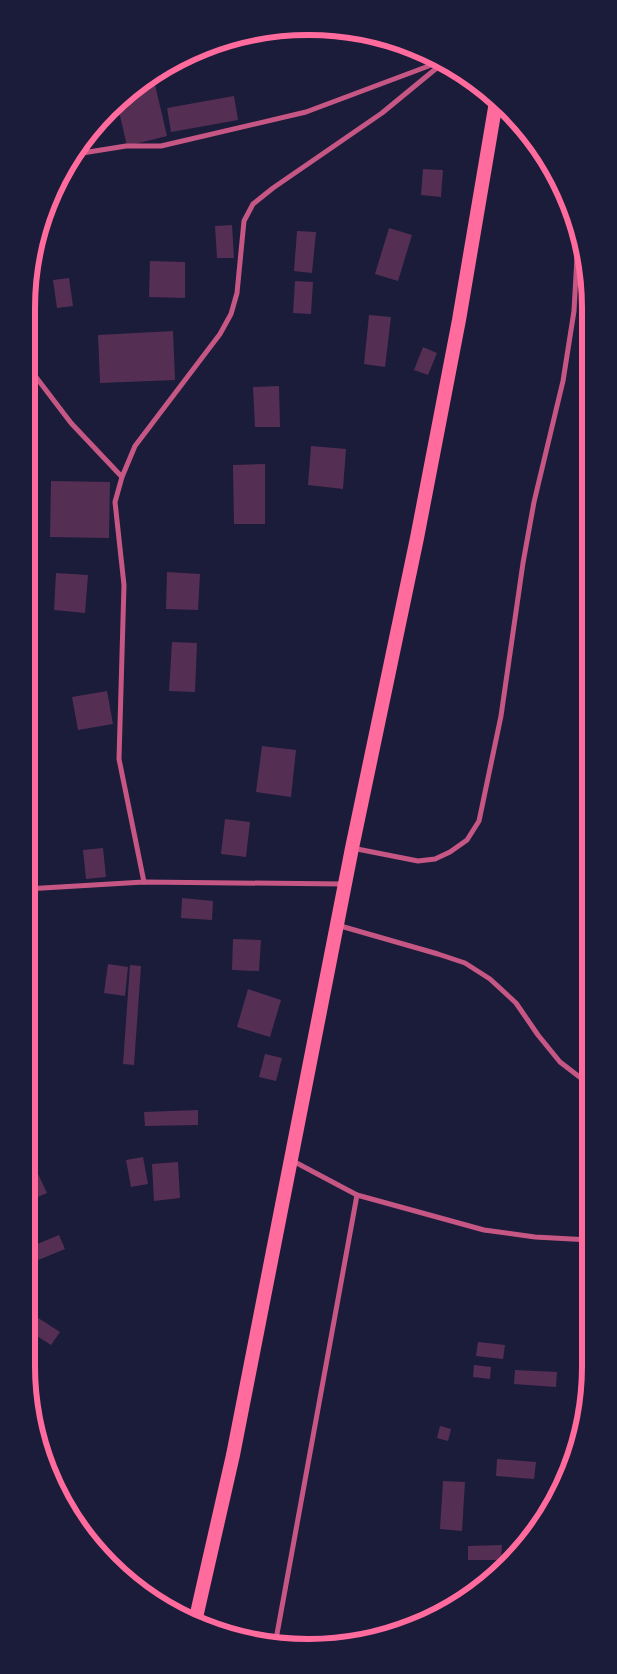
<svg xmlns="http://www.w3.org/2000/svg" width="617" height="1674" viewBox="0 0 617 1674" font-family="Manrope,sans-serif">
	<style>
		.building { fill: #542f53 }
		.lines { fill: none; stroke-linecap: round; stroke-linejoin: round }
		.minor { stroke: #c65784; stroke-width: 5 }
		.trunk { stroke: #ff6b9d; stroke-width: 14 }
		.rim { fill: none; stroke: #ff6b9d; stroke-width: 6 }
	</style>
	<rect width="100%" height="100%" fill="#1b1b3a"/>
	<!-- building -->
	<g class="building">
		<path d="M153,76L167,136L127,146L118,107Z"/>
		<path d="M234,96L238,120L171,132L167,108Z"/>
		<path d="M423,169L443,170L441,197L421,195Z"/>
		<path d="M232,225L234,258H217L215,226Z"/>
		<path d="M389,228L412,235L398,281L375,274Z"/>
		<path d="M297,231L316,232L312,273L294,271Z"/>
		<path d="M150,261L185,262V298L149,297Z"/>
		<path d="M69,278L73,306L57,308L53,280Z"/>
		<path d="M295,281L313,282L311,314L293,313Z"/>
		<path d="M369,315L391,317L385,367L364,364Z"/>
		<path d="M173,331L175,380L100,383L98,335Z"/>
		<path d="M423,347L437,353L428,375L414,370Z"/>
		<path d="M279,386L280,427H255L253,387Z"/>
		<path d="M311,446L346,449L343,489L308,485Z"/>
		<path d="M265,464V524H234L233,465Z"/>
		<path d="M51,481L110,482L109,538L50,537Z"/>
		<path d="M167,572L200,574L198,610L166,609Z"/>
		<path d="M56,573L88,575L85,613L54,610Z"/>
		<path d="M172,642L197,643L195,692L169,691Z"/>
		<path d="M107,691L113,724L78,730L72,697Z"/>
		<path d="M262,746L296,750L291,797L256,792Z"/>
		<path d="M225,819L250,822L246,857L221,854Z"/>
		<path d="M103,848L106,877L86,879L83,850Z"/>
		<path d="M182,898L213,901L212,920L181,918Z"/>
		<path d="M233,939L261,940L259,971L232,970Z"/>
		<path d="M108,964L128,967L125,996L104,993Z"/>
		<path d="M130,965L141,966L134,1065L123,1064Z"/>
		<path d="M248,989L281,1000L270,1037L237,1027Z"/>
		<path d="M265,1054L282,1058L276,1081L259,1077Z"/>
		<path d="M198,1110V1125L145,1126L144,1112Z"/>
		<path d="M143,1157L148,1184L131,1187L126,1160Z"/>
		<path d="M178,1162L180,1198L154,1201L152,1164Z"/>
		<path d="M33,1163L47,1193L26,1202V1166Z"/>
		<path d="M59,1235L65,1249L36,1261L30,1247Z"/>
		<path d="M32,1314L60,1332L51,1345L26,1329V1323Z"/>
		<path d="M478,1342L505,1345L503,1359L476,1356Z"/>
		<path d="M474,1365L491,1367L490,1379L473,1377Z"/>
		<path d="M515,1370L557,1372L556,1387L514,1384Z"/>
		<path d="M440,1426L451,1429L448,1441L437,1438Z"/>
		<path d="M497,1459L536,1462L534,1479L496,1476Z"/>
		<path d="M443,1481L465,1482L462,1531L440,1529Z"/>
		<path d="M502,1545L501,1560H468V1546Z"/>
	</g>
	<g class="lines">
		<!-- minor -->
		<g class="minor">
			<path d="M76,154L126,146H161L306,112L442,61"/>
			<path d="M26,364L71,423L122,477"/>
			<path d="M352,848L418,861L435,859L450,852L467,840L479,821L501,716L523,563L534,502L563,381L574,311L578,239"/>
			<path d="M144,882L119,759L124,585L115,502L122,477L135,446L220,334L231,314L237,293L244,221L253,204L273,188L382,113L444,62"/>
			<path d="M26,889L144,882L343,884"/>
			<path d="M337,925L438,954L465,963L490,979L516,1003L538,1035L560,1062L590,1085"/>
			<path d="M291,1160L357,1195L484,1230L535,1237L590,1240"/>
			<path d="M275,1645L357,1195"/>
		</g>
		<!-- trunk -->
		<path class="trunk" d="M195,1622L233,1455L352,848L417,538L459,320L496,102"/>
	</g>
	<!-- crop -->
	<path d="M0 0H617V1674H0ZM308 35H309A273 273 0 0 1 582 308V1366A273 273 0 0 1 309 1639H308A273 273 0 0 1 35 1366V308A273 273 0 0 1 308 35Z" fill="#1b1b3a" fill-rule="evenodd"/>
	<path class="rim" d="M308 35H309A273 273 0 0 1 582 308V1366A273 273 0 0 1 309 1639H308A273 273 0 0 1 35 1366V308A273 273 0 0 1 308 35Z"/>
</svg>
